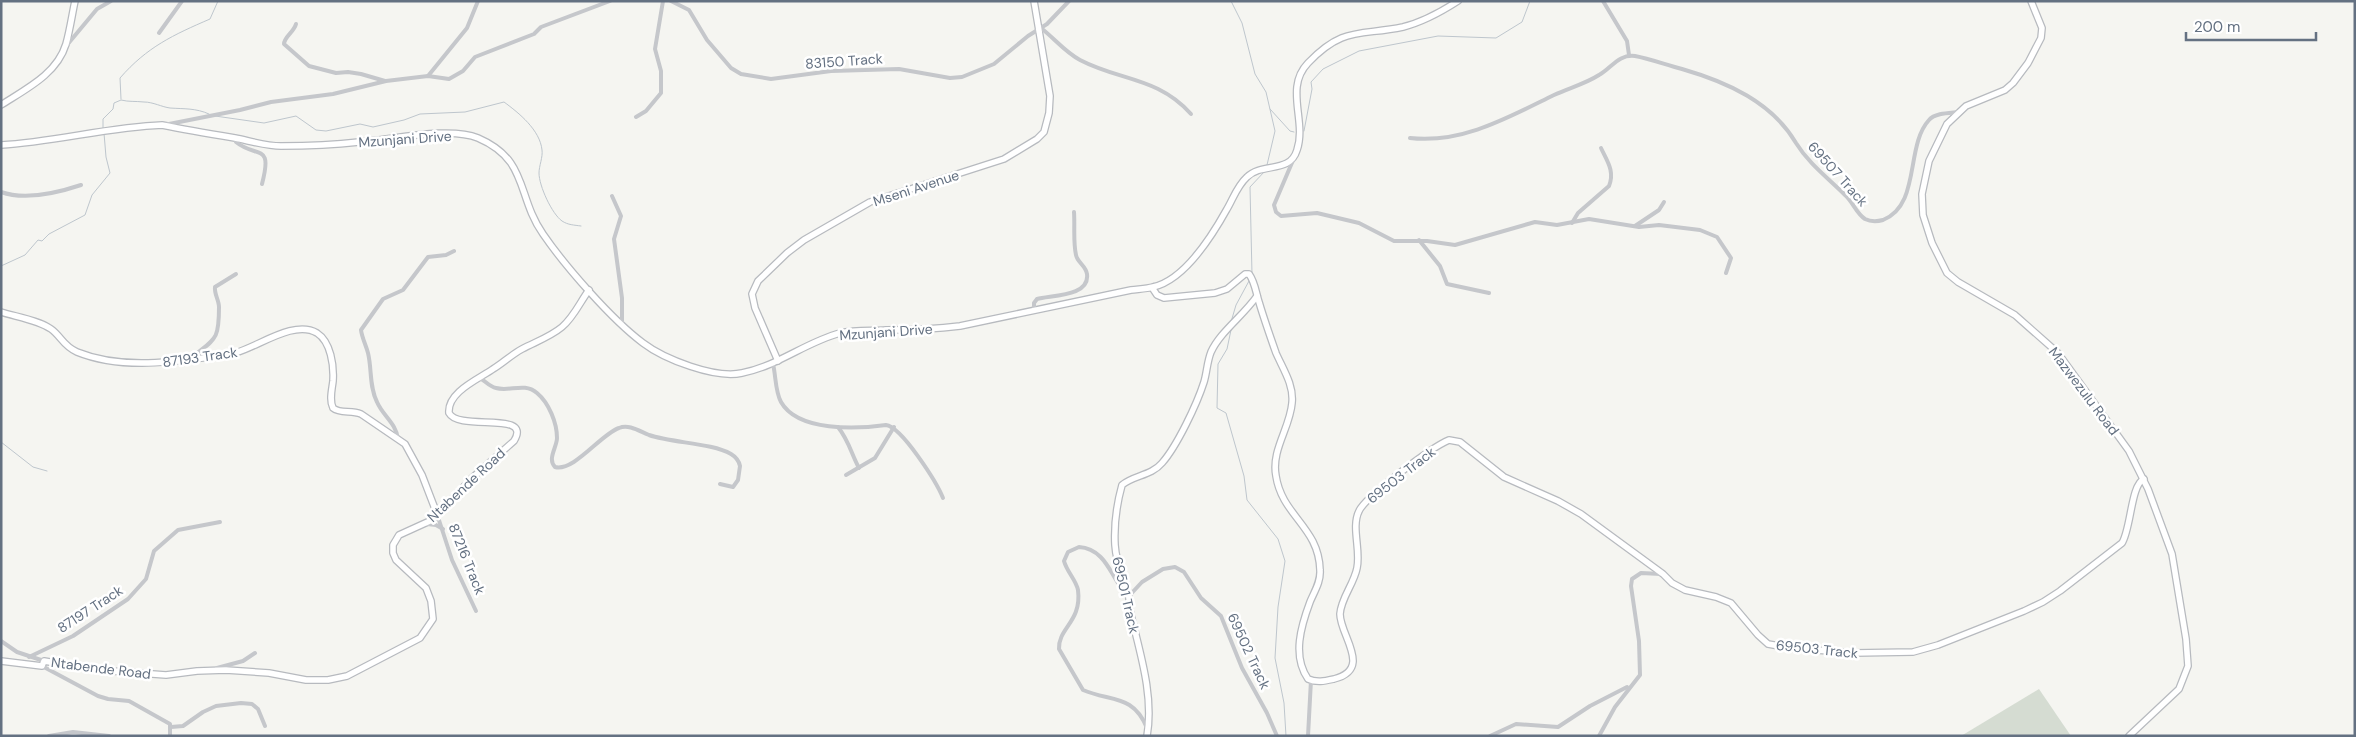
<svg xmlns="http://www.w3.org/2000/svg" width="2356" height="737" viewBox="0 0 2356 737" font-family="'DM Sans',sans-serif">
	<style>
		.green { fill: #d5dcd2 }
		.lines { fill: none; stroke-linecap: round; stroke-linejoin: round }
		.stream { stroke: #bec6cd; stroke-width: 1 }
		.secondary-casing { stroke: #b7babf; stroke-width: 8 }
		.street { stroke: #c5c7cb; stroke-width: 4 }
		.secondary { stroke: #fff; stroke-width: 5.5 }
		.labels { text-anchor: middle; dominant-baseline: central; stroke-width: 5; stroke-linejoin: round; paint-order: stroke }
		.street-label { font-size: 14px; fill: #647182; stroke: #fff }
	</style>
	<rect width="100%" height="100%" fill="#f5f5f1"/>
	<!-- green -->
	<path class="green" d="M2039,689L2071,736H1961Z"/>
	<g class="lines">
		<!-- stream -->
		<g class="stream">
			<path d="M1231,1L1242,23L1255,74L1266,92L1275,131L1267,165"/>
			<path d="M121,99L120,78C147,47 173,35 210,19L218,1"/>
			<path d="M1270,109L1290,131L1294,132"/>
			<path d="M215,116L264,123L296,116L316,130L326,131L360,124L373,127L404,120L420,114L465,112L504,102C519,113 540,130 542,150C543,157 539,166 539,173C539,186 552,214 562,221C568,225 574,225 581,226"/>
			<path d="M103,129V119L113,109L114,103L121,100C129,102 135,101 144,102C153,102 162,107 170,108C184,109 196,108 209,114"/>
			<path d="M1304,131L1312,89L1311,82L1323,69L1359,51L1438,36L1496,38L1522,22L1530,1"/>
			<path d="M1,266L25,255L38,240L42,241L49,234L85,215L92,195L110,173L106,157L104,133"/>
			<path d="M1252,274L1250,187L1265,171"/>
			<path d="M1231,322L1236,305L1249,281"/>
			<path d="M1231,330L1227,349L1218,364L1217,408L1226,413L1244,476L1247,500L1278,539L1285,561L1278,607L1275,658L1284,703L1286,736"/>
			<path d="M1,442L33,467L47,471"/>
		</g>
		<defs>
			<g id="secondary">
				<path d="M2031,1L2042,28L2041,38L2028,63L2013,83L2005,90L1966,106L1947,124L1929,161L1922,194L1923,215L1932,243L1947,273L1958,282L2015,315L2058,353L2129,451L2148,489L2172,554L2186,639L2188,666L2179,689L2129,736"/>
				<path d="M1,105C26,89 57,74 66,44C70,30 72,15 75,1"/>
				<path d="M1,145C55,142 108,127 162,125C187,130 211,134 235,138C250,141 266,146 281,146C307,146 333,145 359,142C392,140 449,126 478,138C529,160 516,195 543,234C565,266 611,319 643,343C664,359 715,379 742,373C778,366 806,342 840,333C855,330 871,331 886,330C911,330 936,329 960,326L1131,290C1138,289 1146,289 1153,287C1185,280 1212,236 1227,209C1233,199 1237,186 1247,177C1262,162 1290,174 1297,150C1307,121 1284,88 1308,63C1343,26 1360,36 1403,27C1423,22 1441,12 1458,1"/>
				<path d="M1154,287L1153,289L1157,295L1164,298L1215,293L1227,289L1245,274H1249C1255,282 1256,293 1259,302C1264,319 1270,336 1276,353C1283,369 1294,385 1292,403C1290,428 1271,450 1276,476C1282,516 1319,527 1320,570C1321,582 1314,592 1310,602C1301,626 1292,656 1308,679C1317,683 1325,681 1334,679C1373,669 1340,636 1340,614C1341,598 1354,584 1357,568C1361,550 1351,527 1359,511C1366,496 1432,447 1449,440L1460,442L1504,477L1558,501L1581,514L1663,574L1672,583L1685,590L1716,597L1731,603L1758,635L1768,644L1791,648L1854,653L1913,652L1938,645L2024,611L2043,602L2060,591L2122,543C2131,529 2131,484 2144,479"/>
				<path d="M1,312C17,317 38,320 51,329C61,336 63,346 77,352C124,371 177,361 227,355C252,352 292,318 317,333C331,342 334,366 333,381C332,390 329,400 333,408C340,414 351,410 361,414L405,444L422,475L437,514"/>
				<path d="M778,361L755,308L752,294L758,281L787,253L804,240L870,202L1004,159L1037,139L1044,132L1049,113L1050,96L1034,1"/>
				<path d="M1,661L42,666L44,661L98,670L166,675L197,671L226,670L269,673L306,680H328L347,676L420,638L433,619L431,601L426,588L396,560L393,553V545L399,535L432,520L472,478L514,441C533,410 459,432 449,413C447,392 479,379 493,369C503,363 511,355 522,349C535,342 550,337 562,327C574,317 580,302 589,290"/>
				<path d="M1147,736C1154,696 1140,653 1131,615C1129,608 1130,600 1128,593C1123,577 1116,563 1115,545C1114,526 1117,503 1122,485C1134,475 1151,476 1162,463C1177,446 1197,404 1204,382C1207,372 1207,362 1211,352C1220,332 1243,316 1257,296"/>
			</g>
		</defs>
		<!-- secondary casing -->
		<use href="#secondary" class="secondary-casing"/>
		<!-- street -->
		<g class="street">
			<path d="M671,1L689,10L707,40L731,68L741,74L771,79L831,71L899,69L950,78L962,77L994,64L1028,36L1047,24L1069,1"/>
			<path d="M1603,1L1627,41L1629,55"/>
			<path d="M296,24C294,32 284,37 284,44L309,66L336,73L348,72L361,74L385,81"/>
			<path d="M1041,28C1055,39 1065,52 1080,60C1120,81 1158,77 1191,114"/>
			<path d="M159,33L182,1"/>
			<path d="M67,45L97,9L111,1"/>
			<path d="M428,76L467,28L478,1"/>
			<path d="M636,117L646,111L661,93V71L655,49L663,1"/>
			<path d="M164,125L240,110L271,102L333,94L386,81L428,76L449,79L463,71L475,57L534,34L541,27L610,1"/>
			<path d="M235,138L236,142C257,159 273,142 262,184"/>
			<path d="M1410,138C1462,144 1509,117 1554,95C1569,88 1585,84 1599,75C1612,68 1618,54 1635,56C1651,59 1666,65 1682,69C1727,82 1772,102 1796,143C1809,164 1828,178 1845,195C1853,202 1856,213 1865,219C1871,222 1876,222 1883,220C1921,205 1905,146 1929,120C1935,113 1949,113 1958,112"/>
			<path d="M1294,158L1274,205L1276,212L1281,216L1317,213L1359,223L1394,241H1427L1455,245L1535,222L1557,225L1589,219L1639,227L1659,225L1700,230L1717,237L1731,258L1726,273"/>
			<path d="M1,192C26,201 57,193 81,185"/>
			<path d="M612,196L621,216L614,239L622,298V324"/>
			<path d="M1572,223L1578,213L1609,186C1615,171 1607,161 1601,148"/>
			<path d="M1635,226L1659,210L1664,202"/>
			<path d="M1419,240L1440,266L1447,284L1489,293"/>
			<path d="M1034,311V303L1037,299C1051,295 1090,297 1087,274C1086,266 1077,262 1076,255C1073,242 1075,226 1074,212"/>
			<path d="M190,359C215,338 219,342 219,307C219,300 214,294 215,287L236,274"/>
			<path d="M773,364C776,376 775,391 781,402C798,432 857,429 886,425C902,427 937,483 943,498"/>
			<path d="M480,378C485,381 490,387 496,388C510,392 524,382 537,393C549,403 557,423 557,438C557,447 547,459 555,467C574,472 601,434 619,428C629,424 639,431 649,435C672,443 712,443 731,454C736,457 739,461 740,466L738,480L733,487L720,484"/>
			<path d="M838,427C849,441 851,453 859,468"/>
			<path d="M398,439C396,423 383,416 377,402C369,386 372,369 368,353C366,345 362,338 361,330L383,299L403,290L428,257L446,255L454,251"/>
			<path d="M846,475L875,458L894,427"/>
			<path d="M437,514L452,560L476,611"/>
			<path d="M427,524L436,525L443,529"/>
			<path d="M1126,589C1113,588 1110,549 1079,547L1068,552L1064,561C1067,572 1076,580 1078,590C1082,622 1058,628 1059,649L1083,690C1111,702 1133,694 1147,728"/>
			<path d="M1129,596L1142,582L1163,569L1175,567L1184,572L1201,598L1221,616L1242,668L1267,713L1277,736"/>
			<path d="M1,641L17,652L44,661"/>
			<path d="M29,657L73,636L128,599L146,579L154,551L178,530L220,522"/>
			<path d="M42,666L98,696L108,699L129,701L170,724V736"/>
			<path d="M217,668L243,661L255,653"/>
			<path d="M171,727L183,726L203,712L216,706L241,703L252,704L258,709L265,726"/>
			<path d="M49,736L73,732L109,736"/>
			<path d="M1308,736L1311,680"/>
			<path d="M1490,736L1516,724L1558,727L1590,706L1627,687"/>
			<path d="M1599,736L1615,707L1640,675L1639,641L1631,586L1632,579L1641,573L1661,574"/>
		</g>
		<!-- secondary -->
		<use href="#secondary" class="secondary"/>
	</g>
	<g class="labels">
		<!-- street labels -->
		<g class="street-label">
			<text transform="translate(844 61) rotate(-4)">83150 Track</text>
			<text transform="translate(405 139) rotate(-4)">Mzunjani Drive</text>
			<text transform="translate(1838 174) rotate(48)">69507 Track</text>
			<text transform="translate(916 188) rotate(-18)">Mseni Avenue</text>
			<text transform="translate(886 332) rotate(-4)">Mzunjani Drive</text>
			<text transform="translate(200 357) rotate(-8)">87193 Track</text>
			<text transform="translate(2084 391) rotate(53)">Mazwezulu Road</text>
			<text transform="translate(1401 475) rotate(-38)">69503 Track</text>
			<text transform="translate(466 485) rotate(-43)">Ntabende Road</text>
			<text transform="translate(467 559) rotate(68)">87216 Track</text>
			<text transform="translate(1126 595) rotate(77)">69501 Track</text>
			<text transform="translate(90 609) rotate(-33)">87197 Track</text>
			<text transform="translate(1817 649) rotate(6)">69503 Track</text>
			<text transform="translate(1249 651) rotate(65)">69502 Track</text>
			<text transform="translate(101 668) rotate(7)">Ntabende Road</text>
		</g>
	</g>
	<!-- border -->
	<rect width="2356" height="737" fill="none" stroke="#647182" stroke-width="5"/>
	<!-- scale -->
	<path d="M2186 32v8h130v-8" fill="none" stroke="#647182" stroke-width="2.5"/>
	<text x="2194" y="32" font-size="15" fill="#647182" stroke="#ffffff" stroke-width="4" paint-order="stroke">200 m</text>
</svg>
